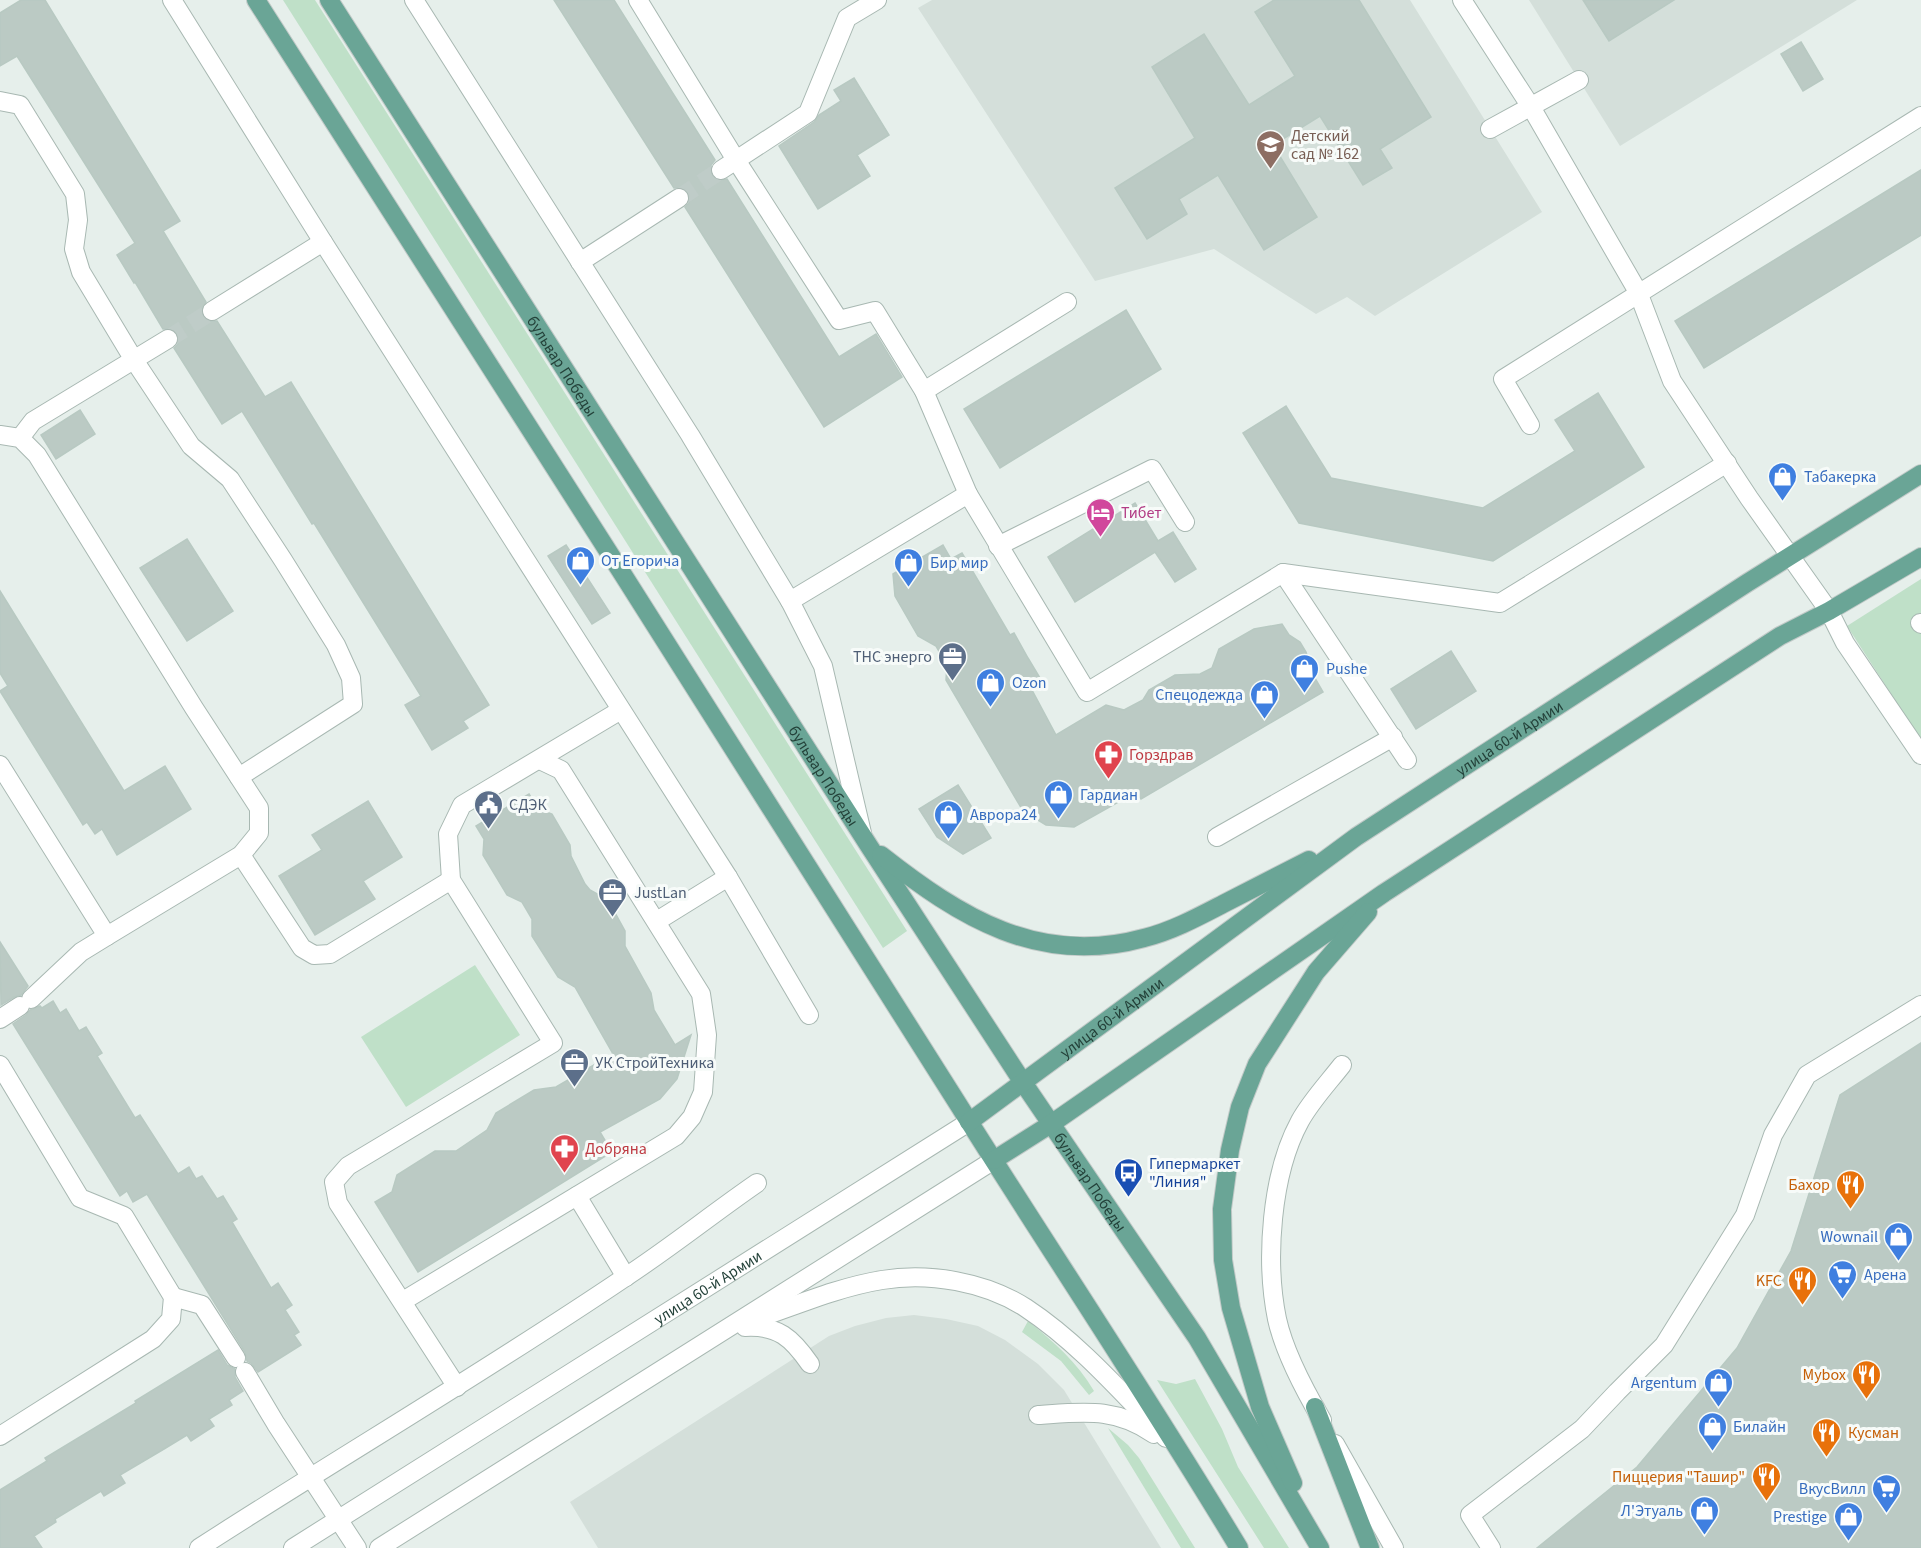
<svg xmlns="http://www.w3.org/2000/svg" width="1921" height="1548" viewBox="0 0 1921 1548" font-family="'Source Sans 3',sans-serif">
<rect width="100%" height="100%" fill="#e6efeb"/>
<g fill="#d4dfda">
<path d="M 932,0 L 1410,0 L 1542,212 L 1375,316 L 1347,297 L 1316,314 L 1214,249 L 1095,281 L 918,8 Z"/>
<path d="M 1529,0 L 1857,0 L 1620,146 Z"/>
<path d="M 914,1315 L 946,1319 L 978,1326 L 1005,1340 L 1038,1364 L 1064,1390 L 1161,1548 L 598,1548 L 570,1502 L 829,1336 L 855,1326 L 886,1318 Z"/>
</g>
<g fill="#bfe0c8">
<path d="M 283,0 L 315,0 L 907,931 L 883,948 Z"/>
<path d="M 1921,579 L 1921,740 L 1847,626 Z"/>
<path d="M 475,965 L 520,1035 L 406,1107 L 361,1037 Z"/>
<path d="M 1028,1321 C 1054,1342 1077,1362 1094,1391 L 1089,1395 L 1061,1361 L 1022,1332 Z"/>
<path d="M 1195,1379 L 1222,1429 L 1238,1467 L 1289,1548 L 1264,1548 L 1157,1380 L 1176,1384 Z"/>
<path d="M 1108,1428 L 1128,1445 L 1139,1458 L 1195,1548 L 1181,1548 Z"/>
</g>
<g fill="#bbcac4" stroke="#b8c9c2" stroke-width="1.5">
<path d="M 21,0 L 45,0 L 180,221 L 163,231 L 206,302 L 201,311 L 203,317 L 207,321 L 217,321 L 265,397 L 291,382 L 489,705 L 463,721 L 468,728 L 432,750 L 405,705 L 421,696 L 314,523 L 312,524 L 242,411 L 222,424 L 174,348 L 178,344 L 178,334 L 173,329 L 163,329 L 135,282 L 134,283 L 117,255 L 135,243 L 17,56 L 0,66 L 0,13 Z"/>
<path d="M 554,0 L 614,0 L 715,160 L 711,165 L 711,176 L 716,180 L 727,179 L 839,357 L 876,334 L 902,377 L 824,427 L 685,207 L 689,203 L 689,192 L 684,188 L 674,188 Z"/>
<path d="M 1274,0 L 1359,0 L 1431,117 L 1380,149 L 1392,168 L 1363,185 L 1320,116 L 1273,145 L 1317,217 L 1264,250 L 1218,175 L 1179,199 L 1187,214 L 1147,239 L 1115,188 L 1195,138 L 1152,67 L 1204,34 L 1249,105 L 1295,76 L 1255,12 Z"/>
<path d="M 1583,0 L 1674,0 L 1609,41 Z"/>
<path d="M 1801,42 L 1823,79 L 1803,91 L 1781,54 Z"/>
<path d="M 854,78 L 889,135 L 857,155 L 870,176 L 818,209 L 779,146 L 814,122 L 819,115 L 841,101 L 834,90 Z"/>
<path d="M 1921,170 L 1921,235 L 1704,368 L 1675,321 Z"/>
<path d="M 1126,310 L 1161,369 L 1000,468 L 964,409 Z"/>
<path d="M 1598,393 L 1644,467 L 1493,561 L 1299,523 L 1243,433 L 1286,406 L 1331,478 L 1483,508 L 1575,451 L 1555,420 Z"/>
<path d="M 80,410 L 95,434 L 56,459 L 41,435 Z"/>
<path d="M 1135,503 L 1158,541 L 1173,532 L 1196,569 L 1175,582 L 1155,552 L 1075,602 L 1048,557 Z"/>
<path d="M 187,539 L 233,611 L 187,641 L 140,568 Z"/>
<path d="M 566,545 L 610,613 L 592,624 L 548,556 Z"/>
<path d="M 943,545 L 951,559 L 962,553 L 1010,635 L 1014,633 L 1028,658 L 1043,683 L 1032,690 L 1056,735 L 1106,705 L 1124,710 L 1143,700 L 1149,690 L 1175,675 L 1200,674 L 1212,668 L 1219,649 L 1254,629 L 1282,624 L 1289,635 L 1300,642 L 1306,652 L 1312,673 L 1323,692 L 1141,799 L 1136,792 L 1074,827 L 1046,825 L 1023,811 L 946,680 L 947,665 L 936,646 L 918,636 L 895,596 L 893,574 Z"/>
<path d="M 0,591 L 124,791 L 165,766 L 191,809 L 117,855 L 102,829 L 95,834 L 87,822 L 83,825 L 0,691 L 8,686 L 0,673 Z"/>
<path d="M 1451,651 L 1476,691 L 1416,729 L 1391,689 Z"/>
<path d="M 958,785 L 991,838 L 963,854 L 937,837 L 919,809 Z"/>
<path d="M 529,794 L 538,809 L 552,814 L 570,845 L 571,856 L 585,884 L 590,890 L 608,900 L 625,931 L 625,946 L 651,993 L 654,1010 L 675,1045 L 691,1035 L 677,1079 L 660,1099 L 600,1132 L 612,1152 L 418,1272 L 375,1202 L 392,1192 L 397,1175 L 435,1151 L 456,1151 L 487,1130 L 496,1113 L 534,1090 L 556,1087 L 613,1054 L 575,987 L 558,977 L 532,936 L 532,919 L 522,902 L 507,895 L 483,855 L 484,839 L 476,826 Z"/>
<path d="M 368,801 L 402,857 L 363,881 L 375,899 L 315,935 L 279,876 L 322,850 L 312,835 Z"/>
<path d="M 0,942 L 28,986 L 21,995 L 14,997 L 1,1005 Z"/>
<path d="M 53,1001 L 60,1013 L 66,1009 L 79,1031 L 86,1027 L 102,1053 L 97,1056 L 135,1118 L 140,1115 L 178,1174 L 189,1167 L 196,1179 L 202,1176 L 217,1199 L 223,1196 L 237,1219 L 232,1222 L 271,1288 L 278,1283 L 292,1305 L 285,1310 L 299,1332 L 294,1335 L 301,1345 L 258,1372 L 251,1363 L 247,1361 L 245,1352 L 147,1194 L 133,1202 L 127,1191 L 120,1196 L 13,1024 L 26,1015 L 30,1010 L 40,1006 L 42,1008 Z"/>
<path d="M 1921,1043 L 1921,1548 L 1537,1548 L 1637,1467 L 1737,1348 L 1791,1251 L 1840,1095 Z"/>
<path d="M 218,1350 L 227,1365 L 235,1369 L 235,1377 L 243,1391 L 229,1400 L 232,1405 L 209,1419 L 214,1426 L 191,1441 L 187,1435 L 164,1449 L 120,1475 L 125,1483 L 104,1496 L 101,1491 L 55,1519 L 56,1522 L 34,1536 L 42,1548 L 0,1548 L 0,1490 L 47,1461 L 45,1458 L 136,1403 L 135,1401 Z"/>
</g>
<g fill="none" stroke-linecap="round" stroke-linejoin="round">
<g stroke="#bfccc8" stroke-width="18" stroke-dasharray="18 9" stroke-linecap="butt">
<path d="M 679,198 L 721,170"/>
<path d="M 168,339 L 212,311"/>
</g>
<defs>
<g id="minor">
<path d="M 172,0 L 323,242 L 728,877 L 809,1015"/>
<path d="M 414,0 L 690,435 L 790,601 L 823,666 L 862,833"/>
<path d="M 638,0 L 736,160 L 839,320 L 875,311 L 924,391 L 968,494"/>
<path d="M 1462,0 L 1531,107 L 1638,292 L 1672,381 L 1749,498 L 1829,611 L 1845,643 L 1921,755"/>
<path d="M 0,101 L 20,105 L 75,194 L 78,220 L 74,249 L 81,272 L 134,360 L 191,446 L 230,479 L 283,560 L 336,645 L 351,678 L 353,704 L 239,777"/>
<path d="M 1490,129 L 1579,80"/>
<path d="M 721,170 L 808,113 L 847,18 L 877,0"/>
<path d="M 580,262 L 679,198"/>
<path d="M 212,311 L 323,242"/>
<path d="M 924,391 L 1067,302"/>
<path d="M 1530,425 L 1503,379 L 1921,116"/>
<path d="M 0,435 L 20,438 L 37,455 L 194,708 L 259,808 L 259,833 L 241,855 L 107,936"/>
<path d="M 20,438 L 33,421 L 168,339"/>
<path d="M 998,546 L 1152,469 L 1185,522"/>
<path d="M 1283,573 L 1407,760"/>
<path d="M 790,601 L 968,494 L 1087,692 L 1283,573 L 1500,603 L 1727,463"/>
<path d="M 1920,623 L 1921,624"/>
<path d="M 0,765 L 107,936 L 81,952 L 31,999"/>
<path d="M 1217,837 L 1393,737"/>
<path d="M 241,855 L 302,948 L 314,955 L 330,954 L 451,880"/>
<path d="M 657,921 L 728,877"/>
<path d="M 0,1019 L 20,1006"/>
<path d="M 0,1065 L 80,1198 L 124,1216 L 173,1297 L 171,1319 L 153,1339 L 0,1436"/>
<path d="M 577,1196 L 626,1277"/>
<path d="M 173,1297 L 202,1305 L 236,1358"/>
<path d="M 403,1301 L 676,1136 L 692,1117 L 703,1092 L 707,1035 L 701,994 L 561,770 L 540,760"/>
<path d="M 756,1319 C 797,1305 839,1287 882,1280 C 929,1272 986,1282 1026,1308 C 1079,1343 1122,1393 1166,1438"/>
<path d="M 745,1327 C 778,1325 792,1338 810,1364"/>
<path d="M 245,1372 L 276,1424 L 357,1548"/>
<path d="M 457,1387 L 338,1203 L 334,1182 L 348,1166 L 553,1043 L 451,880 L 448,834 L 462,805 L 621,710"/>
<path d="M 1038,1415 C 1084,1412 1115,1407 1154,1434"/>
<path d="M 1322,1420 C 1305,1391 1284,1351 1277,1319 C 1265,1260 1271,1174 1300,1121 C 1311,1101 1328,1083 1342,1065"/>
<path d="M 1335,1444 L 1394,1548"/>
<path d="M 199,1548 C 340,1457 485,1372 624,1278 C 670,1248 712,1214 757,1183"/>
<path id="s1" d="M 293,1548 L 969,1122"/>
<path d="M 379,1548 L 994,1160"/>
<path d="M 1491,1548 L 1470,1515 L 1582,1429 L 1617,1392 L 1664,1345 L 1745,1215 L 1773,1135 L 1807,1075 L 1921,1005"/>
</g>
<g id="major">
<path d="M 256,0 C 491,367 726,735 958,1104 C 1051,1252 1149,1398 1239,1548"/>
<path id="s2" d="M 329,0 L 869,846 L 1022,1081 L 1197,1338 L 1320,1548"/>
<path d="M 881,855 C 960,917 1039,967 1144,938 C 1172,931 1198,917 1223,904 C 1252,889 1280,875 1309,860"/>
<path id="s3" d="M 969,1122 L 1356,837 L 1747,583 L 1921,474"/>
<path d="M 994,1160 L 1051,1124 L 1384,893 L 1780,636 L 1829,611 L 1921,557"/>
<path d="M 1315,1407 L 1370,1548"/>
<path d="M 1293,1483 L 1260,1407 L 1231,1308 L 1223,1260 L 1222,1209 L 1230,1150 L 1240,1107 L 1257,1064 L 1316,972 L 1368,912"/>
</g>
</defs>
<use href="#minor" stroke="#a8b8b2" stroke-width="20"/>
<use href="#major" stroke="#c2cac8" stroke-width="20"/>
<use href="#minor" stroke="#fff" stroke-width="18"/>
<use href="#major" stroke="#6aa596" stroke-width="18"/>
</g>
<defs>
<symbol id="school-pin" viewBox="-11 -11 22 30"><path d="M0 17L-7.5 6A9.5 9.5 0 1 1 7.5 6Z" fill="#8d6e63" stroke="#f7fbf9"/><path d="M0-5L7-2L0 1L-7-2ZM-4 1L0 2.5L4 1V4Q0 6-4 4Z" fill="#fff"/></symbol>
<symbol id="shop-pin" viewBox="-11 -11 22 30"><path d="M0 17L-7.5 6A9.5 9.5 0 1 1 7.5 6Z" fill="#3f7fe0" stroke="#f7fbf9"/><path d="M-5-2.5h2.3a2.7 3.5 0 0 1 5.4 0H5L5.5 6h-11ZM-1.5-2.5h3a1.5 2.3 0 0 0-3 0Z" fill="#fff"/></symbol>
<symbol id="hotel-pin" viewBox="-11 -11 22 30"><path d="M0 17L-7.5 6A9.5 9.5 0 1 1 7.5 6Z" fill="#d1479c" stroke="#f7fbf9"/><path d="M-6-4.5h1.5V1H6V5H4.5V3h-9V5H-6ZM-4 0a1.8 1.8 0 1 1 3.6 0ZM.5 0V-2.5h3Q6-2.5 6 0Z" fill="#fff"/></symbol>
<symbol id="office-pin" viewBox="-11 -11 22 30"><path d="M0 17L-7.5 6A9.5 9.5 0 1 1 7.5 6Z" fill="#5c6f8a" stroke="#f7fbf9"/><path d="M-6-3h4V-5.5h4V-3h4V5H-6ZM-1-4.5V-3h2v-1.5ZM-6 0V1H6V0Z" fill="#fff"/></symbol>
<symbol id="pharmacy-pin" viewBox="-11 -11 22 30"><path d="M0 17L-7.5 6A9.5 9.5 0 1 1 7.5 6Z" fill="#e0444e" stroke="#f7fbf9"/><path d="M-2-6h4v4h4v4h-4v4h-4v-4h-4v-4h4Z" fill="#fff"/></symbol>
<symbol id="civic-pin" viewBox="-11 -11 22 30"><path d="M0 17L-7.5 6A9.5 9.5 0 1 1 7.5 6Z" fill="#5c6f8a" stroke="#f7fbf9"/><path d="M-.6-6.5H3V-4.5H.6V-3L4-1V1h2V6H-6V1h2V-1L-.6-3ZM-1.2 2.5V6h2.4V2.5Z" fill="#fff"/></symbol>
<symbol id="bus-pin" viewBox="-11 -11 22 30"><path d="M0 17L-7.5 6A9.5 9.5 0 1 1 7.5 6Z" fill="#1a4fb4" stroke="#f7fbf9"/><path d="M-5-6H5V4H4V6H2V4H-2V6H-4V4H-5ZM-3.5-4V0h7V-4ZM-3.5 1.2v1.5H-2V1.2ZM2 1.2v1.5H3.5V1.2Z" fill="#fff"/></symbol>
<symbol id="restaurant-pin" viewBox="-11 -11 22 30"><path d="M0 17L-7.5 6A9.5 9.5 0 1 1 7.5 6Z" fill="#e8710a" stroke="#f7fbf9"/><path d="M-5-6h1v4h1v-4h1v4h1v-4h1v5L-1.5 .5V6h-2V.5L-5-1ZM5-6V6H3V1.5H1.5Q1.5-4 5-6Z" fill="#fff"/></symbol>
<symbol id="supermarket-pin" viewBox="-11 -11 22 30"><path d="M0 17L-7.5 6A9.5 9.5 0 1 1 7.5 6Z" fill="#3f7fe0" stroke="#f7fbf9"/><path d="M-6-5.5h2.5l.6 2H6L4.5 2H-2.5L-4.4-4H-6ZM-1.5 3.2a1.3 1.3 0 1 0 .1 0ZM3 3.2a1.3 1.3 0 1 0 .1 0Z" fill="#fff"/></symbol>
</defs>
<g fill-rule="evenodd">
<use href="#school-pin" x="1254" y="128" width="33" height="45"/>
<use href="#shop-pin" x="1766" y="460" width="33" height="45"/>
<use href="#hotel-pin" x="1084" y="496" width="33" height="45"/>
<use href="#shop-pin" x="564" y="544" width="33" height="45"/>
<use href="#shop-pin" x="892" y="546" width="33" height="45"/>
<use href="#office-pin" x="936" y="640" width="33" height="45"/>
<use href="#shop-pin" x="1288" y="652" width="33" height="45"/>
<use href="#shop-pin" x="974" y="666" width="33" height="45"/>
<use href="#shop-pin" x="1248" y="678" width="33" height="45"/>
<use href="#pharmacy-pin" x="1092" y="738" width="33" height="45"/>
<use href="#shop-pin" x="1042" y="778" width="33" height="45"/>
<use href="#civic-pin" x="472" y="788" width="33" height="45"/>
<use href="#shop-pin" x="932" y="798" width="33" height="45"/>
<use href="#office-pin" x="596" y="876" width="33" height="45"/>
<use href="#office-pin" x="558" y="1046" width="33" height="45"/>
<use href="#pharmacy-pin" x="548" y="1132" width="33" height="45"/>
<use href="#bus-pin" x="1112" y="1156" width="33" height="45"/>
<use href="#restaurant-pin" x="1834" y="1168" width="33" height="45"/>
<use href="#shop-pin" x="1882" y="1220" width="33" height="45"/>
<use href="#supermarket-pin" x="1826" y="1258" width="33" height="45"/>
<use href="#restaurant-pin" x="1786" y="1264" width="33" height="45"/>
<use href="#restaurant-pin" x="1850" y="1358" width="33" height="45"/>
<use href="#shop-pin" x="1702" y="1366" width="33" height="45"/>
<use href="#shop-pin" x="1696" y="1410" width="33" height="45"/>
<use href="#restaurant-pin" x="1810" y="1416" width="33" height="45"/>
<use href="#restaurant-pin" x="1750" y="1460" width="33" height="45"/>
<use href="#supermarket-pin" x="1870" y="1472" width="33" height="45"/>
<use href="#shop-pin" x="1688" y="1494" width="33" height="45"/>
<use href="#shop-pin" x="1832" y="1500" width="33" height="45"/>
</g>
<g text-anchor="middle" stroke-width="6" stroke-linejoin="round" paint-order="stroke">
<g font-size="16" fill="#785e54" stroke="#f7fbf9" text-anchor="start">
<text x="1291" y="141">Детский<tspan x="1291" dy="18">сад № 162</tspan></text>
</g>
<g font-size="16" fill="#24423a" stroke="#f7fbf9">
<text dy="6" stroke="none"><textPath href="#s2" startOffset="434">бульвар Победы</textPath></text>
<text dy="6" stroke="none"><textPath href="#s3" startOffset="663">улица 60-й Армии</textPath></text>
<text dy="6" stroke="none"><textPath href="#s2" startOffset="920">бульвар Победы</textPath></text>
<text dy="6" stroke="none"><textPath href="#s3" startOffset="177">улица 60-й Армии</textPath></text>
<text dy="6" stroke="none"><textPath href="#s2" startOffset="1406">бульвар Победы</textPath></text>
<text dy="6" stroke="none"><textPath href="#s1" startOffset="490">улица 60-й Армии</textPath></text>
</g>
<g font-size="16" fill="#366cbe" stroke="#f7fbf9" text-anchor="start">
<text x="1804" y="482">Табакерка</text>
<text x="601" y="566">От Егорича</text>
<text x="930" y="568">Бир мир</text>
<text x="1326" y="674">Pushe</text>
<text x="1012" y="688">Ozon</text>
<text x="1243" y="700" text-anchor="end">Спецодежда</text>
<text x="1080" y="800">Гардиан</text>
<text x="970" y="820">Аврора24</text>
<text x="1878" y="1242" text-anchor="end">Wownail</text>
<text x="1864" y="1280">Арена</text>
<text x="1697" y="1388" text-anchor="end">Argentum</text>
<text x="1733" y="1432">Билайн</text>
<text x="1866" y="1494" text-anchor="end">ВкусВилл</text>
<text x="1683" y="1516" text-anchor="end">Л'Этуаль</text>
<text x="1827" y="1522" text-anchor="end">Prestige</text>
</g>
<g font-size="16" fill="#b23c85" stroke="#f7fbf9" text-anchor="start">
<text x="1121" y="518">Тибет</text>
</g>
<g font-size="16" fill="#4e5e75" stroke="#f7fbf9" text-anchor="start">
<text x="932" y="662" text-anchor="end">ТНС энерго</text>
<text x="509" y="810">СДЭК</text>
<text x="634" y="898">JustLan</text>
<text x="595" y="1068">УК СтройТехника</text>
</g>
<g font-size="16" fill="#be3a42" stroke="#f7fbf9" text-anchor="start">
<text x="1129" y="760">Горздрав</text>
<text x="585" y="1154">Добряна</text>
</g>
<g font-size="16" fill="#164399" stroke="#f7fbf9" text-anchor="start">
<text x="1149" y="1169">Гипермаркет<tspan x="1149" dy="18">"Линия"</tspan></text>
</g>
<g font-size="16" fill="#c56008" stroke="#f7fbf9" text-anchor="end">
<text x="1830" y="1190">Бахор</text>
<text x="1782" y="1286">KFC</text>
<text x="1846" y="1380">Mybox</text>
<text x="1848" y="1438" text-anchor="start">Кусман</text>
<text x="1745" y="1482">Пиццерия "Ташир"</text>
</g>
</g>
</svg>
